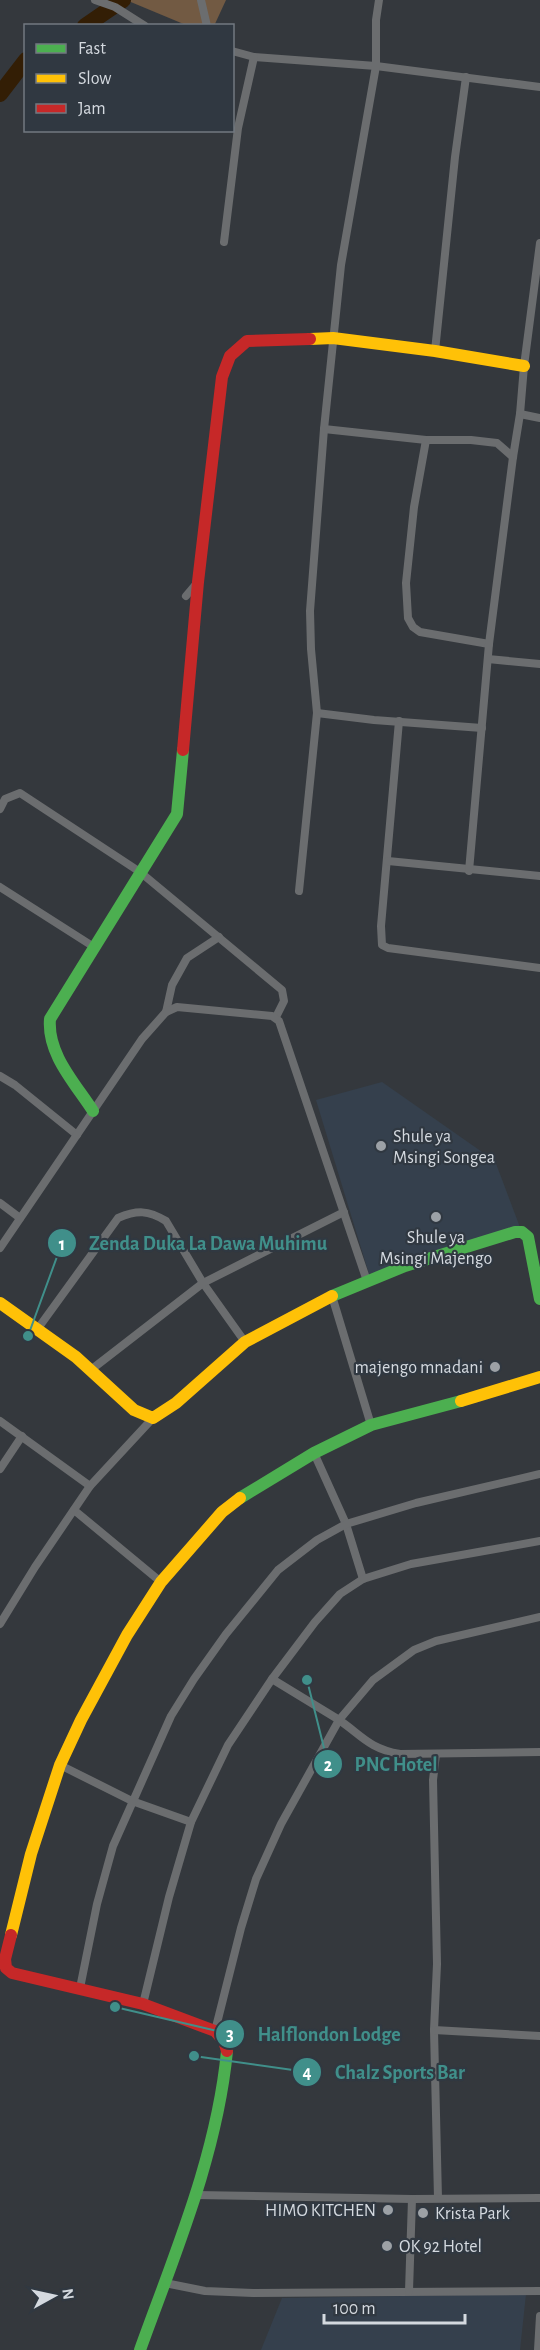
<svg xmlns="http://www.w3.org/2000/svg" width="540" height="2350" viewBox="0 0 540 2350" font-family="'Alegreya Sans',sans-serif">
<rect width="100%" height="100%" fill="#34383d"/>
<g fill="#35404d">
<path d="M 382,1082 L 495,1161 L 521,1230 L 369,1274 L 316,1100 Z"/>
<path d="M 526,2294 L 520,2350 L 261,2350 L 282,2298 Z"/>
</g>
<path fill="#725a43" d="M 126,0 L 226,0 L 214,26 L 186,25 Z"/>
<g fill="none" stroke-linecap="round" stroke-linejoin="round">
<g stroke="#331e05" stroke-width="16">
<path d="M 85,26 L 123,0"/>
<path d="M 0,94 L 26,60"/>
</g>
<g stroke="#6b6d6f" stroke-width="8">
<path d="M 95,0 L 115,7 L 145,26"/>
<path d="M 201,0 L 207,26"/>
<path d="M 232,51 L 254,57 L 376,66 L 540,87"/>
<path d="M 224,242 L 238,128 L 254,57"/>
<path d="M 435,351 L 455,157 L 466,77"/>
<path d="M 520,414 L 540,418"/>
<path d="M 324,429 L 426,440 L 471,440 L 497,443 L 513,457"/>
<path d="M 426,440 L 414,507 L 406,583 L 408,618 L 413,627 L 420,632 L 489,644"/>
<path d="M 186,596 L 197,583"/>
<path d="M 488,659 L 540,664"/>
<path d="M 317,713 L 374,720 L 482,728"/>
<path d="M 399,721 L 381,926 L 382,945 L 388,948 L 540,968"/>
<path d="M 0,809 L 5,799 L 20,793 L 140,872 L 282,990 L 284,1001 L 276,1017"/>
<path d="M 388,861 L 540,876"/>
<path d="M 469,871 L 489,644 L 513,457 L 520,414 L 524,366 L 540,243"/>
<path d="M 0,887 L 94,947"/>
<path d="M 299,891 L 317,713 L 311,649 L 310,611 L 324,429 L 341,265 L 376,66 L 376,20 L 379,0"/>
<path d="M 166,1012 L 172,985 L 187,958 L 219,937"/>
<path d="M 0,1076 L 15,1085 L 77,1135"/>
<path d="M 0,1203 L 20,1218"/>
<path d="M 0,1248 L 142,1039 L 166,1012 L 177,1007 L 272,1016 L 279,1021 L 367,1281"/>
<path d="M 332,1296 L 371,1425"/>
<path d="M 39,1327 L 118,1218 C 137,1210 148,1210 166,1221 L 203,1283 L 245,1342"/>
<path d="M 92,1369 L 203,1283 L 344,1212"/>
<path d="M 0,1421 L 90,1486"/>
<path d="M 314,1453 L 346,1524 L 363,1579"/>
<path d="M 0,1469 L 22,1436"/>
<path d="M 74,1510 L 161,1582"/>
<path d="M 0,1624 L 35,1567 L 90,1486 L 153,1418"/>
<path d="M 272,1679 C 293,1692 315,1705 336,1718 C 361,1734 367,1748 400,1754 L 540,1752"/>
<path d="M 436,1754 L 433,1780 L 437,1964 L 434,2030 L 438,2198"/>
<path d="M 60,1765 L 132,1801 L 191,1822"/>
<path d="M 80,1988 L 97,1904 L 113,1846 L 171,1716 L 194,1679 L 226,1634 L 278,1570 L 317,1540 L 346,1524 L 416,1503 L 540,1474"/>
<path d="M 143,2004 L 169,1897 L 191,1822 L 228,1745 L 272,1679 L 315,1622 L 340,1594 L 363,1579 L 411,1564 L 540,1541"/>
<path d="M 434,2030 L 540,2036"/>
<path d="M 215,2031 L 241,1928 L 256,1879 L 281,1824 L 339,1720 L 373,1680 L 414,1650 L 436,1641 L 540,1617"/>
<path d="M 196,2195 L 412,2199 L 540,2198"/>
<path d="M 165,2283 L 205,2291 L 253,2293 L 540,2291"/>
<path d="M 409,2291 L 412,2199"/>
<path d="M 538,2350 L 540,2316"/>
</g>
<g stroke="#4caf50" stroke-width="12">
<path d="M 93,1111 C 75,1083 47,1054 50,1019 L 177,814 L 183,750"/>
<path d="M 332,1296 L 405,1266 L 515,1232 L 522,1232 L 528,1237 L 540,1299"/>
<path d="M 240,1498 L 314,1453 L 371,1425 L 461,1401"/>
<path d="M 140,2350 C 175,2253 217,2155 227,2051"/>
</g>
<g stroke="#ffc107" stroke-width="12">
<path d="M 310,339 L 333,338 L 435,351 L 524,366"/>
<path d="M 0,1303 L 76,1357 L 134,1410 L 153,1418 L 176,1403 L 245,1342 L 332,1296"/>
<path d="M 461,1401 L 540,1377"/>
<path d="M 11,1935 L 31,1854 L 60,1765 L 81,1720 L 127,1635 L 161,1582 L 222,1512 L 240,1498"/>
</g>
<g stroke="#c62828" stroke-width="12">
<path d="M 183,750 L 198,582 L 222,377 L 230,356 L 247,341 L 310,339"/>
<path d="M 11,1935 L 5,1959 L 6,1968 L 12,1973 L 143,2004 L 215,2031 L 224,2041 L 227,2051"/>
</g>
</g>
<g fill="#9ca1a6" stroke="#303841" stroke-width="2">
<circle cx="381" cy="1146" r="6"/>
<circle cx="436" cy="1217" r="6"/>
<circle cx="495" cy="1367" r="6"/>
<circle cx="388" cy="2210" r="6"/>
<circle cx="423" cy="2213" r="6"/>
<circle cx="387" cy="2246" r="6"/>
</g>
<g text-anchor="middle" stroke-width="4.5" stroke-linejoin="round" paint-order="stroke">
<g font-size="18" fill="#d4d9df" stroke="#303841" text-anchor="start">
<text x="393" y="1142">Shule ya<tspan x="393" dy="21">Msingi Songea</tspan></text>
<text x="436" y="1243" text-anchor="middle">Shule ya<tspan x="436" dy="21">Msingi Majengo</tspan></text>
<text x="483" y="1373" text-anchor="end">majengo mnadani</text>
<text x="376" y="2216" text-anchor="end">HIMO KITCHEN</text>
<text x="435" y="2219">Krista Park</text>
<text x="399" y="2252">OK 92 Hotel</text>
</g>
</g>
<path fill="none" stroke="#408f8a" stroke-width="2" d="M28 1336L62 1243M307 1680L328 1764M115 2007L230 2034M194 2056L307 2072"/>
<g fill="#408f8a" stroke="#303841" stroke-width="2">
<circle cx="28" cy="1336" r="6"/>
<circle cx="307" cy="1680" r="6"/>
<circle cx="115" cy="2007" r="6"/>
<circle cx="194" cy="2056" r="6"/>
<circle cx="62" cy="1243" r="15"/>
<circle cx="328" cy="1764" r="15"/>
<circle cx="230" cy="2034" r="15"/>
<circle cx="307" cy="2072" r="15"/>
</g>
<g font-size="18" text-anchor="middle" font-weight="bold" fill="#fff">
<text x="62" y="1250">1</text>
<text x="328" y="1771">2</text>
<text x="230" y="2040">3</text>
<text x="307" y="2078">4</text>
</g>
<g font-size="20" text-anchor="middle" font-weight="bold" fill="#408f8a" stroke="#303841" stroke-width="4.5" stroke-linejoin="round" paint-order="stroke">
<text x="208" y="1250">Zenda Duka La Dawa Muhimu</text>
<text x="396" y="1771">PNC Hotel</text>
<text x="329" y="2041">Halflondon Lodge</text>
<text x="400" y="2079">Chalz Sports Bar</text>
</g>
<rect x="24" y="24" width="210" height="108" fill="#303841" stroke="#727880" stroke-width="1.5"/>
<rect x="36" y="44" width="30" height="9" fill="#4caf50" stroke="#727880" stroke-width="1.5"/>
<text x="78" y="54" font-size="18" fill="#d4d9df">Fast</text>
<rect x="36" y="74" width="30" height="9" fill="#ffc107" stroke="#727880" stroke-width="1.5"/>
<text x="78" y="84" font-size="18" fill="#d4d9df">Slow</text>
<rect x="36" y="104" width="30" height="9" fill="#c62828" stroke="#727880" stroke-width="1.5"/>
<text x="78" y="114" font-size="18" fill="#d4d9df">Jam</text>
<g transform="translate(54 2296) rotate(82)" stroke="#303841" stroke-width="4.5" paint-order="stroke">
<path d="M0-4.5L10 22L0 15L-10 22Z" fill="#d4d9df"/>
<text y="-9" font-size="16" font-weight="bold" text-anchor="middle" fill="#d4d9df">N</text>
</g>
<path d="M324 2314v9h141v-9" fill="none" stroke="#d4d9df" stroke-width="3"/>
<text x="333" y="2314" font-size="18" fill="#d4d9df" stroke="#303841" stroke-width="4.5" paint-order="stroke">100 m</text>
</svg>
